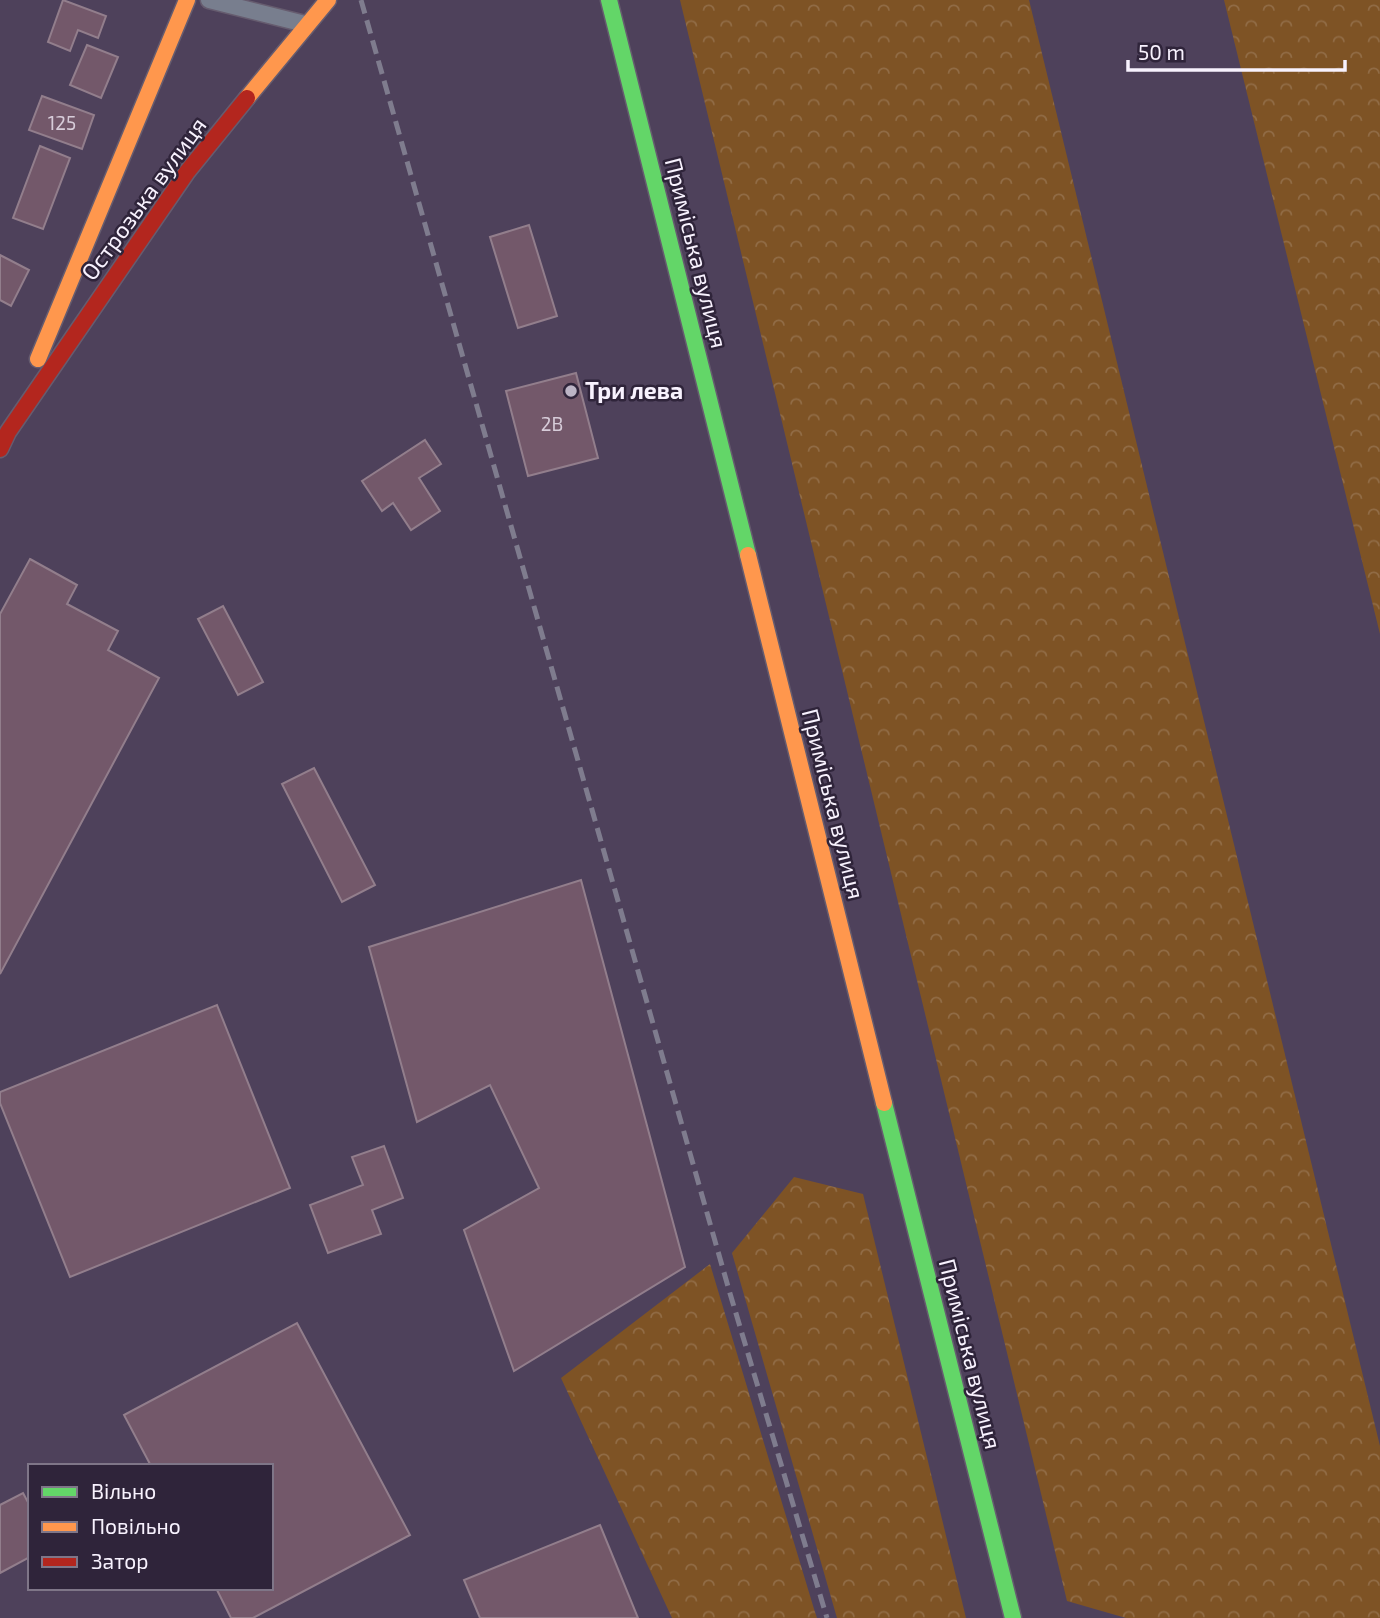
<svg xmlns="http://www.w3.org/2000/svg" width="1380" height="1618" viewBox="0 0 1380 1618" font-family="'Exo 2',sans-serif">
<defs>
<pattern id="forest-crowns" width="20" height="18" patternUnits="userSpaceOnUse" patternTransform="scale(1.75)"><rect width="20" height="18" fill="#7e5325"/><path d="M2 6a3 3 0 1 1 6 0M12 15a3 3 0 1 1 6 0" fill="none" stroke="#916c46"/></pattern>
</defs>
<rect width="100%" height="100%" fill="#4e415b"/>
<g fill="url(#forest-crowns)">
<path d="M 680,0 L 1029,0 L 1380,1446 L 1380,1618 L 1126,1618 L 1067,1601 Z"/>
<path d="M 1224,0 L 1380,0 L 1380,634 Z"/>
<path d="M 794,1177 L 863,1194 L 966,1618 L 837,1618 L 732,1253 Z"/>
<path d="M 710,1264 L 814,1609 L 817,1618 L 672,1618 L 561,1378 Z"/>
</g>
<g fill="#73586a" stroke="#927e8c" stroke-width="2">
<path d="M 63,0 L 106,16 L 98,38 L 78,30 L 70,51 L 48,42 Z"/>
<path d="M 87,45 L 118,57 L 101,98 L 70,85 Z"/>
<path d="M 42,96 L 94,115 L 82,149 L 29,130 Z"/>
<path d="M 40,146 L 70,158 L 43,229 L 13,218 Z"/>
<path d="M 529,225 L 557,316 L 518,328 L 490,237 Z"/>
<path d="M 0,255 L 29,270 L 11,306 L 0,300 Z"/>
<path d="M 576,373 L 598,458 L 528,476 L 506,391 Z"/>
<path d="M 425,440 L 441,464 L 419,478 L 440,511 L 411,530 L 393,503 L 382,511 L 362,481 Z"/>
<path d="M 30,559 L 77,585 L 67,604 L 118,631 L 108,650 L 159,678 L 0,974 L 0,614 Z"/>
<path d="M 223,606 L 263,682 L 238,695 L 198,619 Z"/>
<path d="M 314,768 L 375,885 L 342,902 L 282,784 Z"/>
<path d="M 581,880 L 685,1267 L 514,1371 L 464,1230 L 539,1188 L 490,1085 L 417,1122 L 369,947 Z"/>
<path d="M 217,1005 L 290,1188 L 70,1277 L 0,1103 L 0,1092 Z"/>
<path d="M 384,1146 L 403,1198 L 372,1210 L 381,1234 L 328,1253 L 310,1205 L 363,1185 L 352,1157 Z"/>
<path d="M 297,1323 L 410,1535 L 253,1618 L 231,1618 L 216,1588 L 271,1588 L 271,1466 L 151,1466 L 124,1415 Z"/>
<path d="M 23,1493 L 30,1506 L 30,1557 L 0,1573 L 0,1505 Z"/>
<path d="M 600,1525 L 638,1618 L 480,1618 L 464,1580 Z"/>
</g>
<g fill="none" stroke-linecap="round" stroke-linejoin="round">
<defs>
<path id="lane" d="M 209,0 L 305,24"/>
<g id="fast">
<path d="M 609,0 L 748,555"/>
<path d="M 884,1103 L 1013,1618"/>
</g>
<g id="slow">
<path d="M 247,98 L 328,0"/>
<path d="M 38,359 L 187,0"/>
<path d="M 748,555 L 884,1103"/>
</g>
<path id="jam" d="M 0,449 L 8,432 L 187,172 L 247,98"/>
</defs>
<use href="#lane" stroke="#665c6f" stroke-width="19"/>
<use href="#fast" stroke="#665c6f" stroke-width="19"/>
<use href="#slow" stroke="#665c6f" stroke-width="19"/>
<use href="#jam" stroke="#665c6f" stroke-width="19"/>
<use href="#lane" stroke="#787e8e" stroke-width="16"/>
<use href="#fast" stroke="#63d668" stroke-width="16"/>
<use href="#slow" stroke="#ff974d" stroke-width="16"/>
<use href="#jam" stroke="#b3261e" stroke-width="16"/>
<path stroke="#7f7c8e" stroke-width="5" stroke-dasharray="14 7" stroke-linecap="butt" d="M 361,0 L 729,1290 L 827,1618"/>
</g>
<circle fill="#bcb4c5" stroke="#2f243a" stroke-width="2.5" cx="571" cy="391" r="7"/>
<g text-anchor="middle" stroke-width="5" stroke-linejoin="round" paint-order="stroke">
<g font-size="19" fill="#d7ccd9">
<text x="62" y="130">125</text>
<text x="552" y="431">2В</text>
</g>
<g font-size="23" fill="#f8f2fe" stroke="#2f243a">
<text transform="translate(144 199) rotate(-54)" y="8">Острозька вулиця</text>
<text transform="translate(696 253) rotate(76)" y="8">Приміська вулиця</text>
<text transform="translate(833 804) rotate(76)" y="8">Приміська вулиця</text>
<text transform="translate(970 1354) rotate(76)" y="8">Приміська вулиця</text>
</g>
<g font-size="23" font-weight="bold" fill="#f8f2fe" stroke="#2f243a" text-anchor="start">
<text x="585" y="399">Три лева</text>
</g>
</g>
<rect x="28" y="1464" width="245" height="126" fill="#2f243a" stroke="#7f7688" stroke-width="2"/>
<rect x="42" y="1487" width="35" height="10" fill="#63d668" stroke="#7f7688" stroke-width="2"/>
<text x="91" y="1499" font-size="21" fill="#f8f2fe">Вільно</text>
<rect x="42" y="1522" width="35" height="10" fill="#ff974d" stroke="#7f7688" stroke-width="2"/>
<text x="91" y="1534" font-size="21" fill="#f8f2fe">Повільно</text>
<rect x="42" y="1557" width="35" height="10" fill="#b3261e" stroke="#7f7688" stroke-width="2"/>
<text x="91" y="1569" font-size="21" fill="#f8f2fe">Затор</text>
<path d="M1128 60v10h217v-10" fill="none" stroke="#f8f2fe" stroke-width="3.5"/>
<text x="1138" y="60" font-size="21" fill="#f8f2fe" stroke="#2f243a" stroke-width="5" paint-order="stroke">50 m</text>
</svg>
